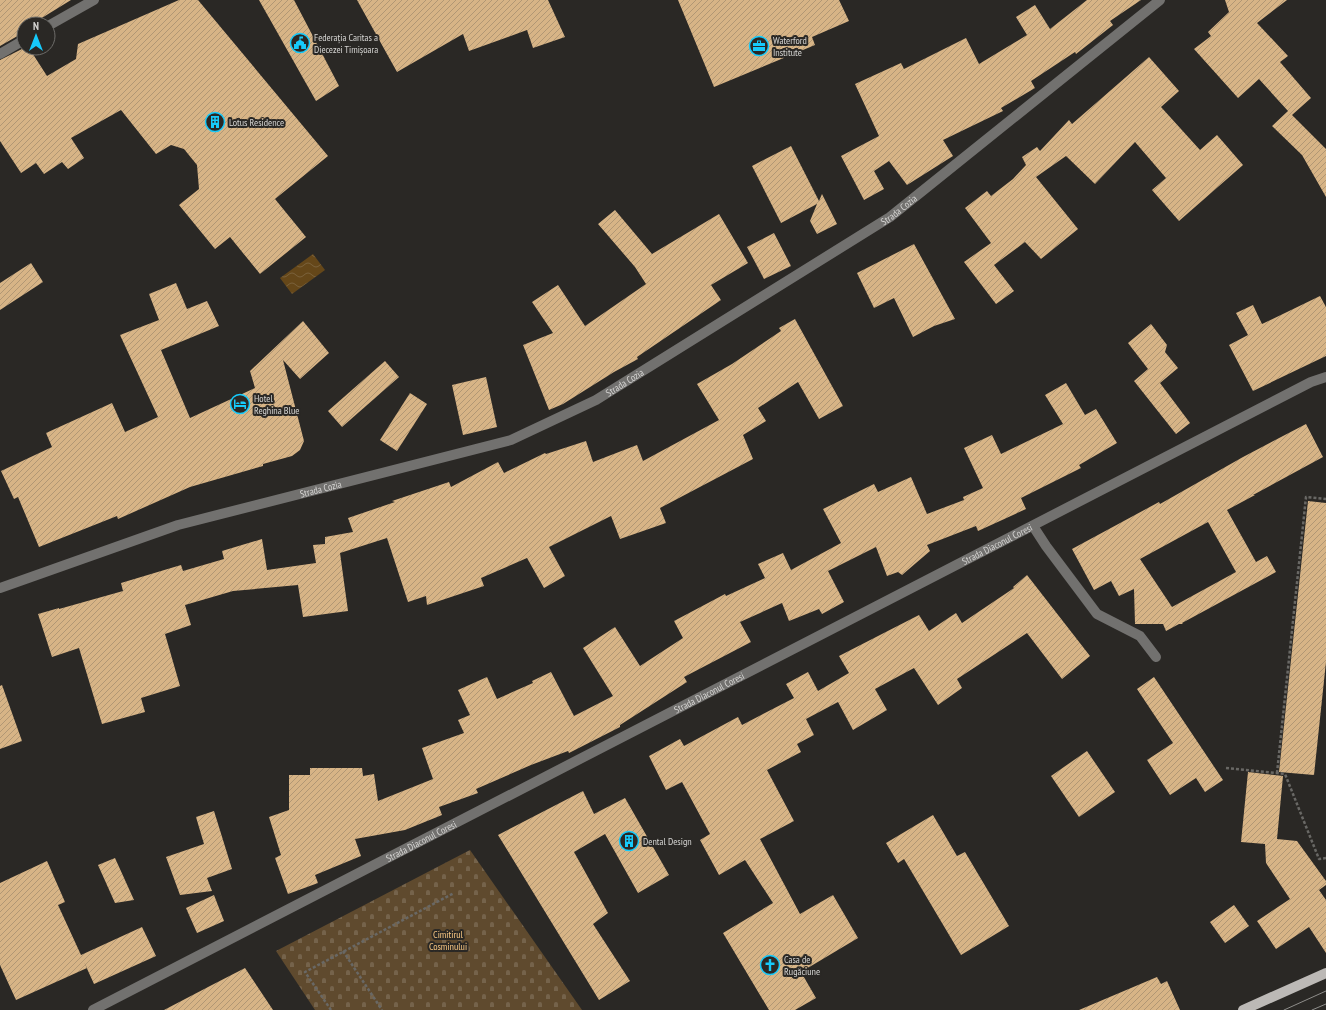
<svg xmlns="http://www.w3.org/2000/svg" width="1326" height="1010" viewBox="0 0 1326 1010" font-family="'PT Sans Narrow',sans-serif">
<defs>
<pattern id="cemetery-stones" width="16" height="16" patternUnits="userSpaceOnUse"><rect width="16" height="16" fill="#5f4a2e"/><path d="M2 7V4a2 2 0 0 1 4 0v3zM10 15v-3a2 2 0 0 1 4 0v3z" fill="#75634b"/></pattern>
<pattern id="water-waves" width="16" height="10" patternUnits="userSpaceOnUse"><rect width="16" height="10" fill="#654719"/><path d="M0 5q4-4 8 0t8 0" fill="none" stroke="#7a613a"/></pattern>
<pattern id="building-hatch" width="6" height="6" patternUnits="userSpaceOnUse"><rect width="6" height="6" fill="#d7b486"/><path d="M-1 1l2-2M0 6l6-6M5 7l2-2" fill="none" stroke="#b19774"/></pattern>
</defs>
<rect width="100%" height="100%" fill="#2a2825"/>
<path fill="url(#cemetery-stones)" d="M 470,850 L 582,1010 L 315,1010 L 276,951 Z"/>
<path fill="url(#water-waves)" d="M 313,254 L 325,270 L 292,294 L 280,278 Z"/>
<g fill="url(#building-hatch)" fill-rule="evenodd">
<path d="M 0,0 L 71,0 L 32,24 L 24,24 L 24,29 L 19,32 L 21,34 L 0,46 Z"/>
<path d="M 179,0 L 198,0 L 328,156 L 275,199 L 306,237 L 260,274 L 230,237 L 215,249 L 179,205 L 199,189 L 197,165 L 184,149 L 171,145 L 156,154 L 121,110 L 71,138 L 84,158 L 68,169 L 62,162 L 44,174 L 36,163 L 21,173 L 0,141 L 0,60 L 24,48 L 29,48 L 47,76 L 76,59 L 78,44 Z"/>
<path d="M 259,0 L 294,0 L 339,86 L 316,101 Z"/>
<path d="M 357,0 L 548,0 L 565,37 L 533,48 L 527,30 L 469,51 L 463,34 L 397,72 Z"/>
<path d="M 678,0 L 839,0 L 849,21 L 812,37 L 815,45 L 714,87 Z"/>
<path d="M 1087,0 L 1141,0 L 1110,21 L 1113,25 L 1076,54 L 1075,52 L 1031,81 L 1035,88 L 1001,108 L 1003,111 L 943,140 L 953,156 L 907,185 L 889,161 L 874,171 L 884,189 L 864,200 L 841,156 L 879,136 L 855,84 L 901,63 L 904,69 L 966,38 L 979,64 L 1027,35 L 1016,17 L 1035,5 L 1050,29 Z"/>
<path d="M 1225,0 L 1287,0 L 1257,23 L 1288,56 L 1280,62 L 1311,98 L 1292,115 L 1326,149 L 1326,197 L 1302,155 L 1272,126 L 1288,111 L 1259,79 L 1238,98 L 1194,49 L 1211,36 L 1208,32 L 1229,12 Z"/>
<path d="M 1149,57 L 1179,91 L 1161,107 L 1200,150 L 1217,135 L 1243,165 L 1179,221 L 1152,190 L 1166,178 L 1135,142 L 1095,184 L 1066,156 L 1036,177 L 1078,229 L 1041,259 L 1025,242 L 994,265 L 1014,291 L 996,304 L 964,262 L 991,243 L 965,208 L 987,191 L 991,196 L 1013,179 L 1026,165 L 1022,157 L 1037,147 L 1040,151 L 1069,120 L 1072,124 Z"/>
<path d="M 791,146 L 819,201 L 822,194 L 837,224 L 817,234 L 810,221 L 817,204 L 781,223 L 752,166 Z"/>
<path d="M 615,210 L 652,254 L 719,214 L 748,263 L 711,285 L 721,300 L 637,357 L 638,359 L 614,372 L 563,404 L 549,410 L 523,345 L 553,333 L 532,302 L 558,285 L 585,326 L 646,284 L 635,267 L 598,224 Z"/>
<path d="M 774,233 L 791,266 L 764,279 L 747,247 Z"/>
<path d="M 914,244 L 955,319 L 934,326 L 913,337 L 894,298 L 874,308 L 857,273 Z"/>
<path d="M 31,263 L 43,282 L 0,310 L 0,283 Z"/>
<path d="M 176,283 L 187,309 L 207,301 L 219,326 L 161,350 L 190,418 L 255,388 L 250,371 L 303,321 L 329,353 L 300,379 L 283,360 L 304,441 L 300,450 L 292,456 L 263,464 L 263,466 L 190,487 L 118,519 L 117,516 L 39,547 L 18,497 L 14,499 L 1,471 L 52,447 L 46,433 L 112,403 L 125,432 L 158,417 L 120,335 L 159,320 L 149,294 Z"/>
<path d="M 1320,296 L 1326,307 L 1326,356 L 1253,391 L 1229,345 L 1248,335 L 1236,313 L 1253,305 L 1262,324 Z"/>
<path d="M 795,319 L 843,406 L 819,419 L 798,382 L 758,408 L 766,421 L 743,435 L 753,459 L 660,508 L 666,523 L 620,539 L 611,516 L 549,547 L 565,576 L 544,588 L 527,558 L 481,578 L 484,586 L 427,605 L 426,596 L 408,602 L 387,538 L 340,553 L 348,611 L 303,617 L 298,585 L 233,591 L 185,605 L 191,625 L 165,634 L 180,686 L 141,698 L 145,712 L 102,724 L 79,648 L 52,657 L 38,614 L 59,608 L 59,609 L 123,591 L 121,583 L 181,565 L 183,571 L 224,559 L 222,551 L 262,539 L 267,570 L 316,563 L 313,545 L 325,544 L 325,537 L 353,532 L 348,518 L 395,502 L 392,501 L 449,482 L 451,487 L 498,462 L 504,473 L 545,453 L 546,454 L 586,441 L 593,462 L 637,445 L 643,461 L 719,420 L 697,384 L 732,364 L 781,331 L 779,328 Z"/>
<path d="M 1151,324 L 1167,345 L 1165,352 L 1178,368 L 1160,383 L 1190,423 L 1176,434 L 1134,381 L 1148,369 L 1128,343 Z"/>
<path d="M 385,361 L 399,377 L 342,427 L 328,411 Z"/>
<path d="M 486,377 L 497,427 L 463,435 L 452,385 Z"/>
<path d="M 1066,383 L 1085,415 L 1096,409 L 1117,443 L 1079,465 L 1081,468 L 1021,498 L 1026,509 L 978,531 L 976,526 L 927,545 L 930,551 L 902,575 L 898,572 L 887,576 L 876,547 L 828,571 L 844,602 L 822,614 L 819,609 L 789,621 L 782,603 L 740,622 L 751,642 L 684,677 L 687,682 L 620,725 L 620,727 L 569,753 L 568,751 L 531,765 L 476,789 L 478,793 L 439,807 L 442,815 L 405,830 L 355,839 L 361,856 L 315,875 L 318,883 L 288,894 L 275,858 L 281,855 L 269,817 L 289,810 L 289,775 L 310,775 L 310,768 L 362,768 L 363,776 L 374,774 L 378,801 L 433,779 L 422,748 L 464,733 L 458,720 L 470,715 L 458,690 L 487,677 L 497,699 L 533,683 L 532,681 L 551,672 L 574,716 L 613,696 L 583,648 L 615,627 L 640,666 L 683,638 L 674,621 L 725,594 L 726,596 L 765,578 L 758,564 L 783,553 L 791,570 L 841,543 L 823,509 L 874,484 L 878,492 L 911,477 L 927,514 L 964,500 L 963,497 L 983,488 L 964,448 L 992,435 L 1001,454 L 1063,424 L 1045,395 Z"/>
<path d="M 410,393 L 427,404 L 397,451 L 380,440 Z"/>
<path d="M 1306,424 L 1323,457 L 1253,495 L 1255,495 L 1227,510 L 1256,562 L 1267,556 L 1276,572 L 1182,623 L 1183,624 L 1179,624 L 1166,631 L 1163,624 L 1135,624 L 1134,589 L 1119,596 L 1111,581 L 1094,590 L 1072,549 L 1159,502 L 1160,504 L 1243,457 ZM 1208,522 L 1236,572 L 1172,607 L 1140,559 Z"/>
<path d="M 1308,501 L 1326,503 L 1326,662 L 1314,775 L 1279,772 Z"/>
<path d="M 1027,575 L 1090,656 L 1062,679 L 1027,633 L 957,679 L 962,688 L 938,705 L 914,668 L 875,689 L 887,710 L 853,730 L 838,702 L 806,719 L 814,735 L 797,744 L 801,752 L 767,770 L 794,821 L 760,839 L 800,914 L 833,895 L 858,938 L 801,972 L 816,998 L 795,1010 L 769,1010 L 723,933 L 773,903 L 745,860 L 719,875 L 700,840 L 710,834 L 682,782 L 666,790 L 649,756 L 680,739 L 684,746 L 738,717 L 742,725 L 794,698 L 786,684 L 808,672 L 818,691 L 849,673 L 839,656 L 919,615 L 929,631 L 956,613 L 962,623 L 1014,588 L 1013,587 Z"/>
<path d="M 1154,677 L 1223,780 L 1205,792 L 1196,778 L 1170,795 L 1147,760 L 1173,743 L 1137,689 Z"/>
<path d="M 2,685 L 22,741 L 0,749 L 0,686 Z"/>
<path d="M 1087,751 L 1115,792 L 1079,817 L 1051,776 Z"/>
<path d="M 1248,772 L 1283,776 L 1277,839 L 1297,841 L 1326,881 L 1326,885 L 1319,890 L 1326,900 L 1326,953 L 1309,927 L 1276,949 L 1257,921 L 1290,899 L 1266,863 L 1265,844 L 1241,842 Z"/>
<path d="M 583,791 L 594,814 L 625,798 L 669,875 L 638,893 L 605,834 L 574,852 L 608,913 L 593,924 L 630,981 L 599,1000 L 498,835 Z"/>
<path d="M 214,811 L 232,869 L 207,878 L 212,891 L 180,895 L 166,857 L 204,844 L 196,817 Z"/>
<path d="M 933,815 L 957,856 L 965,852 L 1009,926 L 961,955 L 904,859 L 898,863 L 886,843 Z"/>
<path d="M 115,858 L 134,900 L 115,903 L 98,865 Z"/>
<path d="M 47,861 L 65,902 L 58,905 L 81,955 L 142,927 L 156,956 L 94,984 L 84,962 L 87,968 L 16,1000 L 0,965 L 0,883 Z"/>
<path d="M 214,895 L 224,921 L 197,933 L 186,908 Z"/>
<path d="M 1234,905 L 1249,926 L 1225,943 L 1210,922 Z"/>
<path d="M 245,968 L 273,1010 L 164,1010 L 210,986 Z"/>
<path d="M 1157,977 L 1161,984 L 1167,981 L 1180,1010 L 1079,1010 Z"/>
</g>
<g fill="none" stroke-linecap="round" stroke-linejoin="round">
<g stroke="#696865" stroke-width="2.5" stroke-dasharray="3 2" stroke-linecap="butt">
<path d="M 1226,768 L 1285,774 L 1319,859 L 1326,858"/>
<path d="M 1277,773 L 1306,497 L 1326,499"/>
<path d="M 343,951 L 382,1010"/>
<path d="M 331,1010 L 305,972 L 454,893"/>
</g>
<g stroke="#72716f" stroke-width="10">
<path d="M 48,26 L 94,0"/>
<path d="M 0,54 L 24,40"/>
<path d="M 1033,526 L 1046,546 L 1097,614 L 1140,636 L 1156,657"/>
<path id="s1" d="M 0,588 L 178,525 L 511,440 L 596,400 L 890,217 L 1160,0"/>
<path id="s2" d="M 93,1010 L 1311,382 L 1326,377"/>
</g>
<path stroke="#bcb9b6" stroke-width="10" d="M 1243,1010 L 1326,973"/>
<g stroke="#8e8d8a" stroke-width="1">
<path d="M 1284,1010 L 1326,991"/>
<path d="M 1312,1010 L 1326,1004"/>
</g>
</g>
<defs>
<symbol id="civic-ring" viewBox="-11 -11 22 22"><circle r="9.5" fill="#2a2825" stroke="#16cafb" stroke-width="1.5"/><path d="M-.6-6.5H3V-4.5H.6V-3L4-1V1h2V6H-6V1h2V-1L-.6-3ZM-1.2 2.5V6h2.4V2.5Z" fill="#16cafb"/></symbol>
<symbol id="office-ring" viewBox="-11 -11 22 22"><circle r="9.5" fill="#2a2825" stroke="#16cafb" stroke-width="1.5"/><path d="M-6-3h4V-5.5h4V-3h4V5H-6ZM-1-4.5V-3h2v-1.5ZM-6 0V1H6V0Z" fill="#16cafb"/></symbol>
<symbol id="building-ring" viewBox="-11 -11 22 22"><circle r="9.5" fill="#2a2825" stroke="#16cafb" stroke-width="1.5"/><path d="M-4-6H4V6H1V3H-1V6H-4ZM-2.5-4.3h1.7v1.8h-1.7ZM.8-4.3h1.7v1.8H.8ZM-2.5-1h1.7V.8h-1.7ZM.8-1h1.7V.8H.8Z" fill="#16cafb"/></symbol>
<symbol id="hotel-ring" viewBox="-11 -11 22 22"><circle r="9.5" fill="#2a2825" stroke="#16cafb" stroke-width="1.5"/><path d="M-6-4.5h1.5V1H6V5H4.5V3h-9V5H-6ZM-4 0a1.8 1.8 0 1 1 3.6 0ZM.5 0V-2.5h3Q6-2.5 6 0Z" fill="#16cafb"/></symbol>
<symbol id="church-ring" viewBox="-11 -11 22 22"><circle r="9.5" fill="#2a2825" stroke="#16cafb" stroke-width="1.5"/><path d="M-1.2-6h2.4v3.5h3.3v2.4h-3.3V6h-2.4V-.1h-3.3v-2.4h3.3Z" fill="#16cafb"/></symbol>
</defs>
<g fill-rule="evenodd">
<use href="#civic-ring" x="289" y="32" width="22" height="22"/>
<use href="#office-ring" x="748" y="35" width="22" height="22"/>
<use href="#building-ring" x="204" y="111" width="22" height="22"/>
<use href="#hotel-ring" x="229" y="393" width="22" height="22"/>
<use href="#building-ring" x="618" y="830" width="22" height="22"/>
<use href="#church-ring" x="759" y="954" width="22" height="22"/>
</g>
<g text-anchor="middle" stroke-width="4" stroke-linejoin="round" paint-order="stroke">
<g font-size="10" fill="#d5d4d2" stroke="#2a2825" text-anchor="start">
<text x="314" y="41">Federația Caritas a<tspan x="314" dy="12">Diecezei Timișoara</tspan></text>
<text x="773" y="44">Waterford<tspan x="773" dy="12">Institute</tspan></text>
<text x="229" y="126">Lotus Residence</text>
<text x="254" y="402">Hotel<tspan x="254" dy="12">Reghina Blue</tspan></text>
<text x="643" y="845">Dental Design</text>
<text x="784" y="963">Casa de<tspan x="784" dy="12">Rugăciune</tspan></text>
</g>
<g font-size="10" fill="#d5d4d2" stroke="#2a2825">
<text dy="4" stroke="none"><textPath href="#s1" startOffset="984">Strada Cozia</textPath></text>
<text dy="4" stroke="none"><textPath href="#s1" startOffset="660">Strada Cozia</textPath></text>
<text dy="4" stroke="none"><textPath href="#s1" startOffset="336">Strada Cozia</textPath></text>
<text dy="4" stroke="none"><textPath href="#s2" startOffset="1017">Strada Diaconul Coresi</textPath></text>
<text dy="4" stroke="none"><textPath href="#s2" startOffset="693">Strada Diaconul Coresi</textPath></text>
<text dy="4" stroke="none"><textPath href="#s2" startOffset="369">Strada Diaconul Coresi</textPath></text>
</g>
<g font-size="10" fill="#f9c782" stroke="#2a2825">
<text x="448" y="938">Cimitirul<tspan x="448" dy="12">Cosminului</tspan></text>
</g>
</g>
<g transform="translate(36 36)"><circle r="19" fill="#2a2825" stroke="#6e6d6a"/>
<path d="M0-3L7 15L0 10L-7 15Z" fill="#16cafb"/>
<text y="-6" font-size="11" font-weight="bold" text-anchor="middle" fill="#d5d4d2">N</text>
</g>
</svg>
